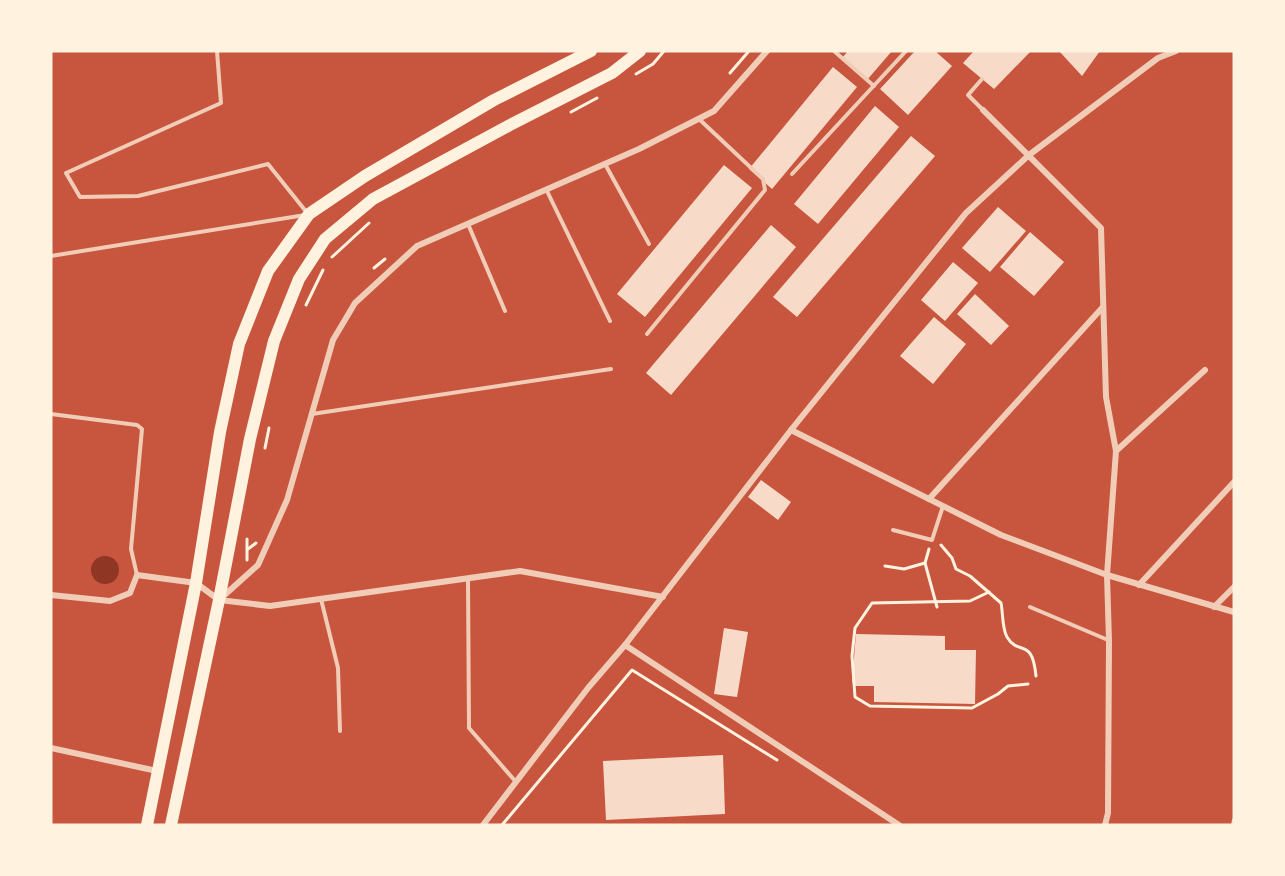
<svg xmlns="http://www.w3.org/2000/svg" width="1285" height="876" viewBox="0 0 1285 876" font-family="'Times New Roman',serif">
<rect width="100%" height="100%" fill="#c8553d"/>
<circle fill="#8f3625" cx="105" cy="570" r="14"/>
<g fill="#f7dbc8">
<path d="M 848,51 L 892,51 L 867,80 L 842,58 Z"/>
<path d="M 915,51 L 935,51 L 952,66 L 908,115 L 880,89 Z"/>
<path d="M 974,51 L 1031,51 L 994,89 L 963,63 Z"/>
<path d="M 1059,51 L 1100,51 L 1082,76 Z"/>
<path d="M 833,67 L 857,87 L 772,189 L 749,169 Z"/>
<path d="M 875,106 L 899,127 L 818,224 L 794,204 Z"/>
<path d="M 911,136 L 935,156 L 797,317 L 773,297 Z"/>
<path d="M 724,165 L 752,188 L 645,317 L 617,294 Z"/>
<path d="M 998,207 L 1026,231 L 990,272 L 962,248 Z"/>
<path d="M 771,225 L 796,247 L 671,395 L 646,373 Z"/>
<path d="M 1030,232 L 1064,262 L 1034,296 L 1000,267 Z"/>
<path d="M 953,262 L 978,283 L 945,321 L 921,300 Z"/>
<path d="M 975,294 L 1009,326 L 991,345 L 957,314 Z"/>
<path d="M 934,317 L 966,344 L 933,384 L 900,356 Z"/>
<path d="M 761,480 L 791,502 L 778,520 L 748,497 Z"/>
<path d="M 724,628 L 748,632 L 737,697 L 714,694 Z"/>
<path d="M 856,634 L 945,636 L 945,650 L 976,650 L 975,704 L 874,702 L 874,686 L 854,686 L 852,681 Z"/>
<path d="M 723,755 L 725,814 L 606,820 L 603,761 Z"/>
</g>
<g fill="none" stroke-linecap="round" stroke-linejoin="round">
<g stroke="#fff3e0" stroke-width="3">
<path d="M 730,73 L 749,51"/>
<path d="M 636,74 L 653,64 L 664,51"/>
<path d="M 571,112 L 597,98"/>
<path d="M 332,257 L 369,223"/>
<path d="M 374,268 L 385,259"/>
<path d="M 306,305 L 323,270"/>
<path d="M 265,448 L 269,428"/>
<path d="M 247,539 L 247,560"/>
<path d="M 941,545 L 952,558 L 956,569 L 970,576 L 1001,603 C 1003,612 1002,629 1007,637 C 1019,657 1032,636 1036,676"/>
<path d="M 248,549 L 256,543"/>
<path d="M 929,549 L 925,563 L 937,607"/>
<path d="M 885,566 L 904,569 L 925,563"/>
<path d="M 989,592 L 970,601 L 872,603 L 855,628 L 852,656 L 855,697 L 870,706 L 972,708 L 998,694 L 1008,686 L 1028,684"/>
<path d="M 502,825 L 632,670 L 777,760"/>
</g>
<g stroke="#f1ccb7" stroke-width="4">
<path d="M 217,51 L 221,103 L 66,173 L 80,197 L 138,196 L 268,164 L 308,214"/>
<path d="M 834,51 L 874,86"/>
<path d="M 982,79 L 968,95 L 983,110"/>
<path d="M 605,164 L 649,244"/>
<path d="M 792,174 L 906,51"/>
<path d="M 546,189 L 610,321"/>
<path d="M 468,224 L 505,311"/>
<path d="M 51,256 L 305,215"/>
<path d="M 647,334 L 765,190 L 763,179 L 699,119"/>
<path d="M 51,414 L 137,425 L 142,429 L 131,549 L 137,575"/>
<path d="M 312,414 L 611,369"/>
<path d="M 893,530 L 932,540 L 943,506"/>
<path d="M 468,578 L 469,728 L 516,782"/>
<path d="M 321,599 L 338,668 L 340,731"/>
<path d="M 1030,607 L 1108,640"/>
<path d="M 1233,825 L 1234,820"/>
</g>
<g stroke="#f1ccb7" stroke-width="6">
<path d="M 983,110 L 1101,228 L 1106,397 L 1116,451 L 1107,575 L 1109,641 L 1108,813 L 1105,825"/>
<path d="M 791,430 L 1001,535 L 1107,575 L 1234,612"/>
<path d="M 1116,451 L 1205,370"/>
<path d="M 929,499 L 1102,308"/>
<path d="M 1139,585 L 1234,482"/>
<path d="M 51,595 L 110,601 L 130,593 L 137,575 L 196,583 L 219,600 L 258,565 L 287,500 L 333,340 L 355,303 L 417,246 L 639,149 L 714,111 L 767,51"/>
<path d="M 219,600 L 270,606 L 520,571 L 663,597"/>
<path d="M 1214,607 L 1234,587"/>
<path d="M 625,645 L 899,825"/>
<path d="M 51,748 L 157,771"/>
<path d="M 483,825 L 588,688 L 625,645 L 791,430 L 966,213 L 1029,155 L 1158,58 L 1176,51"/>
</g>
<g stroke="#fff3e0" stroke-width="12">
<path d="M 147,825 L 196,583 L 220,432 L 239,344 L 268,271 L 309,214 L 365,176 L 494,100 L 591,51"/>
<path d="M 171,825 L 219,600 L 250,439 L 274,341 L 299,279 L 325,239 L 373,199 L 510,125 L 612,73 L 640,51"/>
</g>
</g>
<rect width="1285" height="876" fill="none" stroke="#fff3e0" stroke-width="105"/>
</svg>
